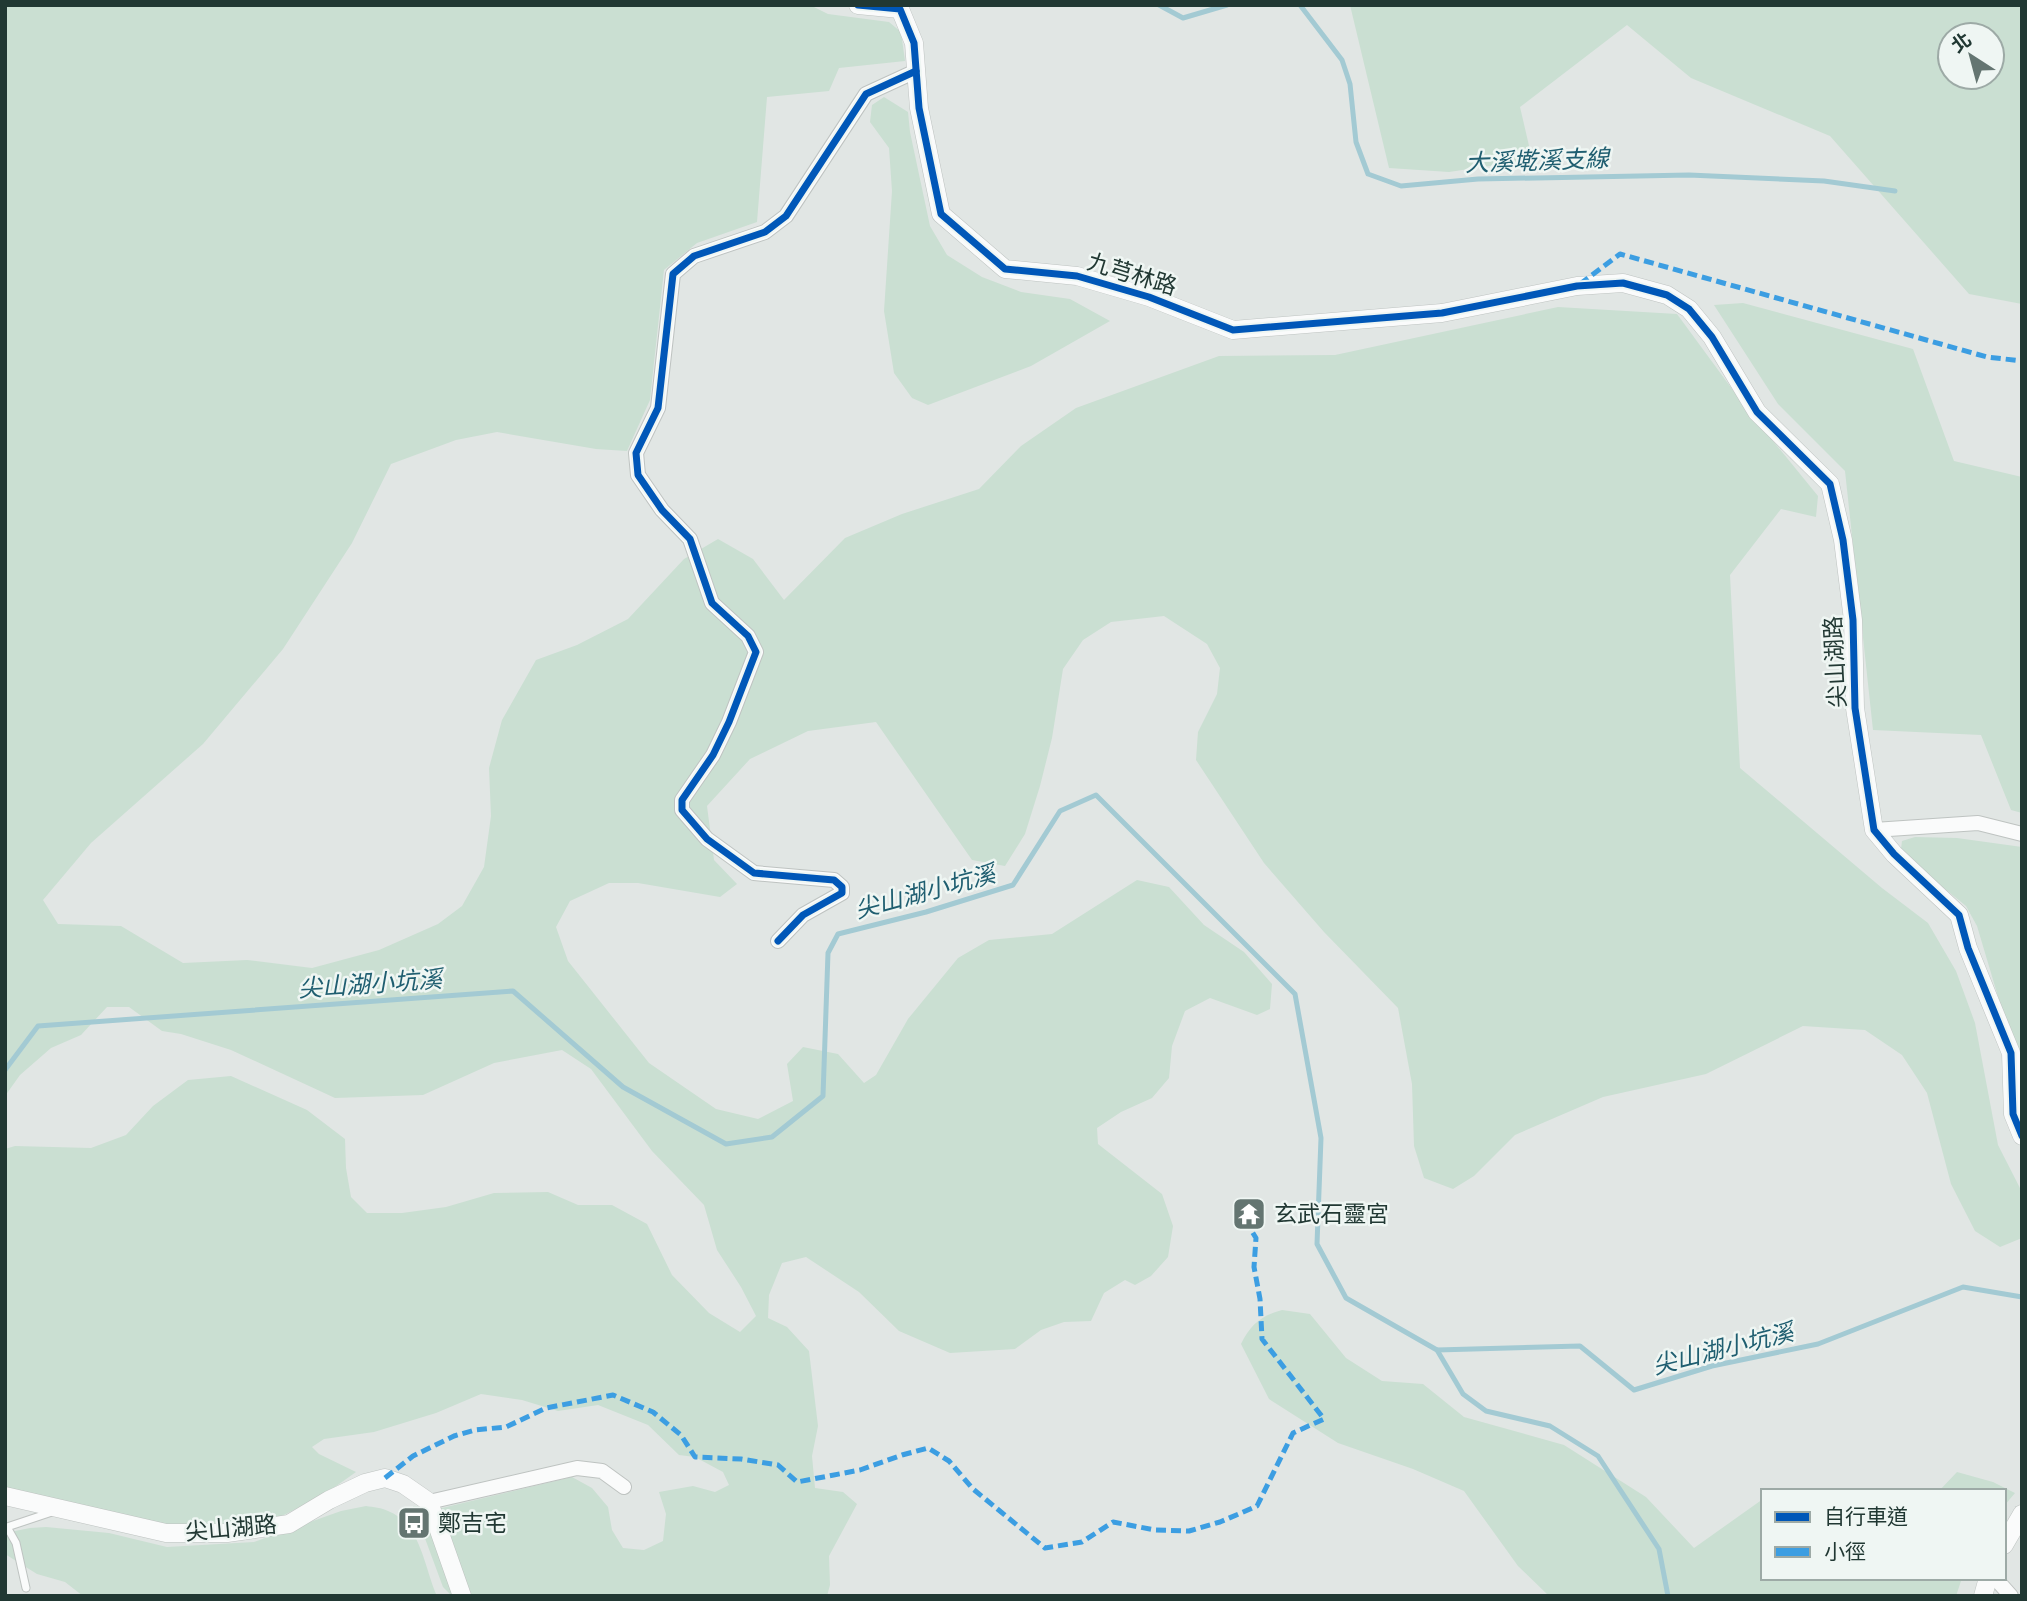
<svg xmlns="http://www.w3.org/2000/svg" width="2027" height="1601" viewBox="0 0 2027 1601" font-family="Karla,'Noto Sans TC',sans-serif">
<rect width="100%" height="100%" fill="#e1e6e4"/>
<g fill="#cadfd2" fill-rule="evenodd">
<path d="M 5,5 L 810,5 L 828,14 L 889,22 L 901,32 L 905,61 L 839,68 L 829,91 L 767,97 L 757,222 L 697,243 L 664,270 L 650,400 L 627,451 L 596,449 L 497,432 L 456,440 L 391,464 L 352,543 L 283,649 L 203,744 L 91,843 L 43,900 L 58,924 L 121,926 L 183,963 L 247,960 L 312,968 L 379,950 L 438,924 L 462,906 L 484,867 L 491,816 L 489,768 L 502,720 L 536,660 L 577,645 L 628,619 L 684,559 L 718,539 L 753,559 L 784,600 L 845,538 L 902,514 L 979,489 L 1021,446 L 1076,408 L 1219,356 L 1335,355 L 1558,307 L 1677,314 L 1746,408 L 1818,496 L 1816,517 L 1781,509 L 1730,575 L 1740,768 L 1882,888 L 1928,923 L 1956,971 L 1975,1023 L 1998,1145 L 2022,1192 L 2022,1238 L 2000,1247 L 1975,1231 L 1951,1184 L 1927,1093 L 1902,1055 L 1865,1030 L 1803,1026 L 1706,1074 L 1603,1097 L 1515,1135 L 1474,1176 L 1453,1189 L 1424,1178 L 1414,1146 L 1412,1084 L 1398,1008 L 1324,932 L 1264,863 L 1196,760 L 1198,732 L 1217,694 L 1220,668 L 1207,644 L 1164,616 L 1111,622 L 1083,640 L 1063,669 L 1052,738 L 1040,786 L 1025,834 L 1005,866 L 972,860 L 876,722 L 808,731 L 750,759 L 707,806 L 714,860 L 737,884 L 720,897 L 638,883 L 609,883 L 570,901 L 556,927 L 568,961 L 649,1063 L 716,1109 L 758,1119 L 793,1101 L 787,1064 L 803,1047 L 838,1054 L 864,1083 L 876,1075 L 908,1019 L 958,958 L 989,940 L 1052,934 L 1137,880 L 1169,887 L 1204,925 L 1244,952 L 1272,984 L 1270,1009 L 1257,1015 L 1210,998 L 1185,1011 L 1172,1046 L 1169,1078 L 1152,1098 L 1121,1112 L 1097,1128 L 1098,1144 L 1162,1194 L 1173,1226 L 1168,1257 L 1151,1276 L 1135,1285 L 1125,1280 L 1104,1293 L 1091,1321 L 1064,1322 L 1041,1330 L 1015,1349 L 950,1353 L 899,1331 L 859,1292 L 806,1257 L 782,1263 L 769,1295 L 768,1318 L 787,1327 L 809,1351 L 818,1426 L 812,1456 L 815,1488 L 843,1492 L 857,1504 L 829,1556 L 830,1585 L 827,1596 L 452,1596 L 443,1587 L 413,1506 L 442,1508 L 572,1477 L 592,1488 L 608,1507 L 612,1530 L 623,1548 L 644,1550 L 663,1541 L 666,1514 L 659,1492 L 693,1486 L 715,1492 L 729,1485 L 723,1472 L 695,1457 L 679,1455 L 648,1425 L 598,1405 L 558,1411 L 522,1400 L 481,1394 L 436,1413 L 374,1432 L 324,1439 L 312,1447 L 319,1454 L 356,1472 L 325,1494 L 280,1517 L 226,1527 L 168,1529 L 5,1492 L 5,1149 L 15,1146 L 91,1148 L 126,1135 L 153,1106 L 188,1080 L 231,1076 L 307,1110 L 345,1139 L 346,1168 L 351,1197 L 367,1213 L 402,1213 L 446,1207 L 494,1193 L 548,1192 L 578,1205 L 612,1205 L 647,1224 L 672,1275 L 709,1313 L 740,1332 L 756,1316 L 741,1287 L 717,1250 L 704,1205 L 652,1151 L 591,1069 L 562,1050 L 494,1063 L 423,1095 L 335,1098 L 231,1050 L 181,1034 L 162,1031 L 129,1007 L 107,1007 L 81,1035 L 51,1048 L 20,1075 L 5,1096 Z"/>
<path d="M 1350,5 L 2022,5 L 2022,304 L 1969,294 L 1830,136 L 1691,78 L 1627,25 L 1520,107 L 1530,150 L 1516,162 L 1449,172 L 1389,168 ZM 1950,35 L 1992,35 L 1992,77 L 1950,77 Z"/>
<path d="M 884,97 L 908,112 L 910,132 L 930,226 L 947,255 L 982,277 L 1021,292 L 1070,299 L 1110,321 L 1031,366 L 928,405 L 912,398 L 894,373 L 884,311 L 892,191 L 889,148 L 870,122 L 872,105 Z"/>
<path d="M 1743,303 L 1913,349 L 1954,461 L 2022,477 L 2022,813 L 2011,810 L 1981,735 L 1873,730 L 1845,471 L 1778,404 L 1714,305 Z"/>
<path d="M 1915,837 L 1957,838 L 2022,847 L 2022,1124 L 2008,1030 L 1977,926 L 1966,906 L 1918,867 L 1901,849 L 1902,841 Z"/>
<path d="M 1282,1310 L 1310,1314 L 1346,1358 L 1382,1381 L 1423,1384 L 1464,1417 L 1564,1445 L 1646,1497 L 1694,1548 L 1763,1499 L 1763,1578 L 1962,1578 L 1956,1596 L 1549,1596 L 1518,1566 L 1464,1491 L 1413,1469 L 1338,1443 L 1269,1399 L 1241,1344 C 1251,1324 1261,1316 1282,1310 Z"/>
<path d="M 1957,1472 L 1993,1482 L 2015,1493 L 2004,1506 L 2004,1491 L 1939,1491 Z"/>
<path d="M 366,1506 C 373,1507 382,1508 388,1511 C 421,1524 424,1567 437,1596 L 83,1596 L 65,1582 L 37,1574 L 5,1554 L 5,1533 L 30,1528 L 46,1527 L 109,1533 L 167,1547 L 254,1542 L 341,1511 Z"/>
</g>
<g fill="none" stroke-linecap="round" stroke-linejoin="round">
<g stroke="#a3cad3" stroke-width="5">
<path d="M 1159,5 L 1183,18 L 1227,5"/>
<path d="M 1300,5 L 1342,60 L 1350,84 L 1356,142 L 1368,174 L 1401,186 L 1478,179 L 1689,175 L 1824,181 L 1895,191"/>
<path d="M 5,1070 L 38,1026 L 513,991 L 623,1087 L 726,1144 L 772,1137 L 823,1096 L 828,953 L 838,934 L 926,912 L 1013,885 L 1060,811 L 1096,795 L 1295,994 L 1321,1138 L 1317,1244 L 1346,1298 L 1437,1350 L 1463,1394 L 1486,1411 L 1550,1426 L 1598,1456 L 1659,1549 L 1668,1596"/>
<path d="M 1437,1350 L 1580,1346 L 1634,1390 L 1712,1366 L 1818,1344 L 1963,1287 L 2022,1297"/>
</g>
<defs>
<path id="service" d="M 26,1588 L 16,1543 L 7,1527 L 52,1512"/>
<g id="minor">
<path d="M 1874,830 L 1978,823 L 2022,834"/>
<path d="M 778,941 L 803,915 L 842,893 L 842,887 L 834,880 L 754,873 L 707,839 L 682,810 L 682,800 L 713,755 L 729,722 L 756,652 L 748,636 L 712,603 L 690,539 L 662,510 L 638,475 L 636,453 L 658,408 L 673,274 L 694,256 L 765,232 L 786,216 L 866,94 L 916,71"/>
<path d="M 429,1502 L 577,1468 L 602,1471 L 624,1487"/>
<path d="M 1995,1578 L 2011,1596"/>
</g>
<g id="tertiary">
<path d="M 858,5 L 900,9 L 914,43 L 919,108 L 941,214 L 1005,269 L 1077,276 L 1149,297 L 1233,330 L 1442,313 L 1577,286 L 1623,283 L 1667,295 L 1689,309 L 1712,337 L 1757,412 L 1830,484 L 1843,540 L 1853,620 L 1855,708 L 1874,830 L 1894,854 L 1959,915 L 1968,948 L 2011,1053 L 2013,1114 L 2022,1136"/>
<path d="M 5,1496 L 166,1533 L 227,1533 L 289,1524 L 329,1500 L 365,1483 L 385,1478 L 403,1484 L 429,1502 L 462,1596"/>
<path d="M 2004,1545 L 2022,1514"/>
<path d="M 1983,1596 L 1988,1578"/>
</g>
</defs>
<use href="#service" stroke="#bec3c1" stroke-width="9"/>
<use href="#minor" stroke="#bec3c1" stroke-width="16"/>
<use href="#tertiary" stroke="#bec3c1" stroke-width="19"/>
<use href="#service" stroke="#fafbfb" stroke-width="7"/>
<use href="#minor" stroke="#fafbfb" stroke-width="14"/>
<use href="#tertiary" stroke="#fafbfb" stroke-width="18"/>
<g stroke="#3c9ee2" stroke-width="5" stroke-dasharray="10 5" stroke-linecap="butt">
<path d="M 1580,284 L 1620,254 L 1987,357 L 2022,361"/>
<path d="M 385,1478 L 413,1456 L 454,1436 L 475,1430 L 506,1427 L 546,1408 L 613,1395 L 653,1412 L 681,1435 L 695,1457 L 741,1459 L 778,1465 L 797,1482 L 860,1470 L 902,1455 L 928,1448 L 949,1461 L 973,1489 L 1045,1548 L 1082,1542 L 1113,1522 L 1155,1530 L 1189,1531 L 1220,1522 L 1257,1506 L 1293,1433 L 1324,1419 L 1262,1339 L 1260,1299 L 1254,1267 L 1256,1238 L 1243,1217"/>
</g>
<defs>
<g id="cycleway">
<path d="M 858,5 L 900,9 L 914,43 L 919,108 L 941,214 L 1005,269 L 1077,276 L 1149,297 L 1233,330 L 1442,313 L 1577,286 L 1623,283 L 1667,295 L 1689,309 L 1712,337 L 1757,412 L 1830,484 L 1843,540 L 1853,620 L 1855,708 L 1874,830 L 1894,854 L 1959,915 L 1968,948 L 2011,1053 L 2013,1114 L 2022,1136"/>
<path d="M 778,941 L 803,915 L 842,893 L 842,887 L 834,880 L 754,873 L 707,839 L 682,810 L 682,800 L 713,755 L 729,722 L 756,652 L 748,636 L 712,603 L 690,539 L 662,510 L 638,475 L 636,453 L 658,408 L 673,274 L 694,256 L 765,232 L 786,216 L 866,94 L 916,71"/>
</g>
</defs>
<use href="#cycleway" stroke="#eff6f3" stroke-width="11"/>
<use href="#cycleway" stroke="#0057b8" stroke-width="7"/>
</g>
<defs>
<symbol id="temple-square" viewBox="-11 -11 22 22"><rect x="-9" y="-9" width="18" height="18" rx="4" fill="#647571" stroke="#eff6f3"/><path d="M0-6L5-2H3V0L6.5 2.5H4V6H1.5V3h-3V6H-4V2.5H-6.5L-3 0V-2H-5Z" fill="#fff"/></symbol>
<symbol id="bus-square" viewBox="-11 -11 22 22"><rect x="-9" y="-9" width="18" height="18" rx="4" fill="#647571" stroke="#eff6f3"/><path d="M-5-6H5V4H4V6H2V4H-2V6H-4V4H-5ZM-3.5-4V0h7V-4ZM-3.5 1.2v1.5H-2V1.2ZM2 1.2v1.5H3.5V1.2Z" fill="#fff"/></symbol>
</defs>
<g fill-rule="evenodd">
<use href="#temple-square" x="1230" y="1195" width="38" height="38"/>
<use href="#bus-square" x="395" y="1504" width="38" height="38"/>
</g>
<g text-anchor="middle" stroke-width="5" stroke-linejoin="round" paint-order="stroke">
<g font-size="23" fill="#213833" stroke="#eff6f3">
<text transform="translate(1132 274) rotate(17)" y="8">九芎林路</text>
<text transform="translate(1835 662) rotate(-93)" y="8">尖山湖路</text>
<text transform="translate(231 1528) rotate(-5)" y="8">尖山湖路</text>
</g>
<g font-size="23" fill="#213833" stroke="#eff6f3" text-anchor="start">
<text x="1274" y="1222">玄武石靈宮</text>
<text x="438" y="1531">鄭吉宅</text>
</g>
<g font-size="24" font-style="italic" fill="#1f5e70" stroke="#eff6f3">
<text transform="translate(1537 161) rotate(-2)" y="8">大溪墘溪支線</text>
<text transform="translate(925 892) rotate(-15)" y="8">尖山湖小坑溪</text>
<text transform="translate(370 984) rotate(-4)" y="8">尖山湖小坑溪</text>
<text transform="translate(1723 1349) rotate(-14)" y="8">尖山湖小坑溪</text>
</g>
</g>
<rect width="2027" height="1601" fill="none" stroke="#213833" stroke-width="14"/>
<rect x="1761" y="1489" width="245" height="91" fill="#eff6f3" stroke="#9daaa6" stroke-width="2"/>
<rect x="1775" y="1512" width="35" height="10" fill="#0057b8" stroke="#9daaa6" stroke-width="2"/>
<text x="1824" y="1524" font-size="21" fill="#213833">自行車道</text>
<rect x="1775" y="1547" width="35" height="10" fill="#3c9ee2" stroke="#9daaa6" stroke-width="2"/>
<text x="1824" y="1559" font-size="21" fill="#213833">小徑</text>
<g transform="translate(1971 56) rotate(324)"><circle r="33" fill="#eff6f3" stroke="#9daaa6" stroke-width="2"/>
<path d="M0-5L12 26L0 18L-12 26Z" fill="#647571"/>
<text y="-10" font-size="19" font-weight="bold" text-anchor="middle" fill="#213833">北</text>
</g>
</svg>
